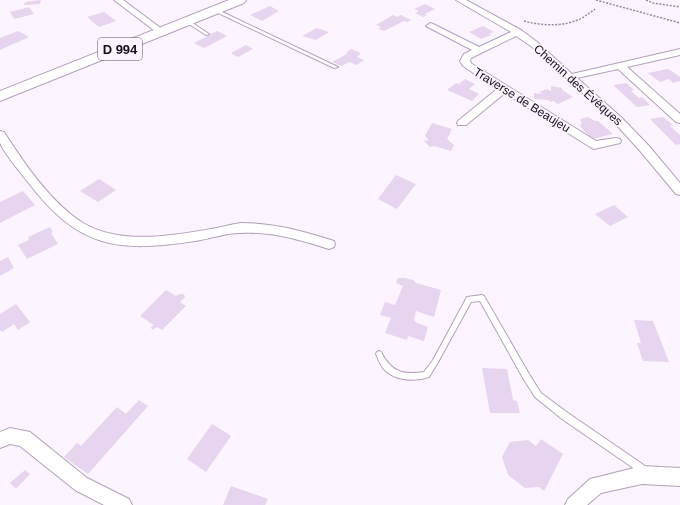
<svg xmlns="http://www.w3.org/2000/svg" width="680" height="505" viewBox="0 0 680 505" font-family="Arial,sans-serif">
<rect width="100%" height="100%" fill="#fcf4ff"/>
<g fill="#e7d4ee">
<path d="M 41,0 L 40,4 L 24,5 L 25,2 Z"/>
<path d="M 425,4 L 435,9 L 425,14 L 427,15 L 423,17 L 415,13 L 419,11 L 414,9 Z"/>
<path d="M 270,6 L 279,11 L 262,21 L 250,15 Z"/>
<path d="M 29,7 L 34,14 L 14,19 L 10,12 Z"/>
<path d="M 104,12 L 116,21 L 99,27 L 87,17 Z"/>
<path d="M 393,15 L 397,17 L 401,15 L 411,20 L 407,22 L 404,21 L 384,31 L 378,29 L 381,27 L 376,25 Z"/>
<path d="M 483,26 L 494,32 L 489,34 L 491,35 L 481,39 L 469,32 Z"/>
<path d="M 317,28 L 329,32 L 316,40 L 302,36 Z"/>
<path d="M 18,31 L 29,37 L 0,50 L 0,38 Z"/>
<path d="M 217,31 L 227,36 L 204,48 L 194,43 Z"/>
<path d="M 246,45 L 253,49 L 238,57 L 231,53 Z"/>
<path d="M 351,49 L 361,53 L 357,57 L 364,60 L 357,65 L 349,62 L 342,66 L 332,62 L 347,54 L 346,53 Z"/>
<path d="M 668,69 L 680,77 L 680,81 L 673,83 L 669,79 L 660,82 L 648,73 Z"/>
<path d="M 465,79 L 475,84 L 469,89 L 479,94 L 472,101 L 447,90 L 456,83 L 459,84 Z"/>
<path d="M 626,83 L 634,90 L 631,91 L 639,98 L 642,97 L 650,105 L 637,107 L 613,85 Z"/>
<path d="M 551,86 L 562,88 L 562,90 L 573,97 L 558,104 L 553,101 L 551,102 L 548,100 L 534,99 L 534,93 L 543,94 L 539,92 L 547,89 L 551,91 Z"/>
<path d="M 588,117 L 595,121 L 598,121 L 613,134 L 592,139 L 579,125 L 582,124 L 580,119 Z"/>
<path d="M 663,117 L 673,125 L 670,126 L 680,135 L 680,144 L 676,145 L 650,119 Z"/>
<path d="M 432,123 L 452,129 L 447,139 L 454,145 L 451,151 L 434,146 L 430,147 L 424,141 L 429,140 L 425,136 Z"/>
<path d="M 396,175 L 416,184 L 397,209 L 378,199 Z"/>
<path d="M 99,179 L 116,190 L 98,202 L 80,191 Z"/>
<path d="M 23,191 L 35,205 L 0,223 L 0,202 Z"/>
<path d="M 614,205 L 628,217 L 610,226 L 595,214 Z"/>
<path d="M 50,227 L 53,232 L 51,233 L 58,244 L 27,259 L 18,245 L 29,240 L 28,237 Z"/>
<path d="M 8,257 L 14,268 L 0,276 L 0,261 Z"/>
<path d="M 398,278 L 404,278 L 413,280 L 416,283 L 441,290 L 434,317 L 416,311 L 414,320 L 417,323 L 428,327 L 424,341 L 408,336 L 407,340 L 385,333 L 391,318 L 380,315 L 385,302 L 395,305 L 403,286 L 396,283 Z"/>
<path d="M 166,290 L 176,296 L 180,294 L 184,294 L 185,297 L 180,302 L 186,306 L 162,330 L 157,327 L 152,330 L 151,327 L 154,325 L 140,316 Z"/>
<path d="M 16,304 L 30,322 L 18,330 L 14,324 L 2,332 L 0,330 L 0,314 Z"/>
<path d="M 634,320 L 653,321 L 669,362 L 643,361 L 637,343 L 641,343 Z"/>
<path d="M 482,368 L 507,369 L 513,400 L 517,401 L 520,413 L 490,413 Z"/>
<path d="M 139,400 L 148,406 L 88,474 L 64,457 L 77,443 L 81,446 L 117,407 L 126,414 Z"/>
<path d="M 212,424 L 231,436 L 206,472 L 187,459 Z"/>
<path d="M 541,439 L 563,454 L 544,491 L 539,487 L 525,488 L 508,475 L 502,457 L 510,442 L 528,440 L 536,446 Z"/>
<path d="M 25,470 L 30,474 L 16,489 L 10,483 Z"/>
<path d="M 231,486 L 268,499 L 265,505 L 223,505 Z"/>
</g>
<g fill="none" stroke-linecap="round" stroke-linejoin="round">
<defs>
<g id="service">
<path d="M 214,9 L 216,9 L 338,67 L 334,68 L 214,11 Z"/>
<path d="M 186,20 L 188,20 L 209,34 L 206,35 L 186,22 Z"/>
<path d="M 482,295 L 484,296 L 529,374 L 541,393 L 568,413 L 648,468 L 649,471 L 648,474 L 645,475 L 642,474 L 562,419 L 535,397 L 523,378 L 480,301 L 471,302 L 437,364 L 429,377 C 414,382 394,381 383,368 C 380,364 378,359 376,354 L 377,352 L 379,351 L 381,352 C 391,372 403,375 424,372 L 433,360 L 467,297 Z"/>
</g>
<g id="minor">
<path d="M 114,0 L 123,0 L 166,32 L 162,35 L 159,34 Z"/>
<path d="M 456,0 L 466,0 L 521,30 L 537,42 L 572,74 L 680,49 L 680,55 L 627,67 L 680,114 L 680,123 L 676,122 L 618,69 L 577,78 L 621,117 L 649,146 L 680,183 L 680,195 L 676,194 L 641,152 L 613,121 L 531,46 L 516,36 L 471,58 L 470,61 L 472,64 L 596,141 L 616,138 L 620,139 L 621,141 L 620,143 L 594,149 L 590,147 L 505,93 L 466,125 L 458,125 L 457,123 L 458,121 L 497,89 L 463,66 L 460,61 L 464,54 L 472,50 L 426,26 L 430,23 L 433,24 L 479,47 L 511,32 Z"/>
<path d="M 0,131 L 4,132 C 24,163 51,203 83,223 C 122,246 175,235 217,228 C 225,226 233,224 241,223 C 273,223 304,231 334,241 L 335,244 L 334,247 L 329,249 C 300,240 271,231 240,233 C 225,233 210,239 195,241 C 117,253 78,248 28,182 C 21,173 4,153 0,143 C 0,139 0,134 0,131 Z"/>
<path d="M 10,428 L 30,432 L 87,478 L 129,499 L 132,505 L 104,505 L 75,490 L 20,446 L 10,444 L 0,448 L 0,432 Z"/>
<path d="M 642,466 L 680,468 L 680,486 L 642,484 L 601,493 L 587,505 L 565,505 L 568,499 L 590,479 Z"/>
</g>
<path id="primary" d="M 229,0 L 246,0 L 244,3 L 0,101 L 0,91 Z"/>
</defs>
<use href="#service" stroke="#b3a0b9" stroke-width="2"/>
<use href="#minor" stroke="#b3a0b9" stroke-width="2"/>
<use href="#primary" stroke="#b3a0b9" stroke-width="2"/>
<g stroke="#938b95" stroke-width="1.5" stroke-dasharray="2 1.5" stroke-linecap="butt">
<path d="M 596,0 L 680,23"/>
<path d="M 646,0 L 653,3 L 680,7"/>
<path d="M 524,21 C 542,26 565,27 582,18 C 587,15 591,12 595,9"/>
</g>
<use href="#service" fill="#fff" fill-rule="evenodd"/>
<use href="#minor" fill="#fff" fill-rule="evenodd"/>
<use href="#primary" fill="#fff" fill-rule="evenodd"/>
</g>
<g text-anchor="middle" stroke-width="3.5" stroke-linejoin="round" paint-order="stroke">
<g font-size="12" fill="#160f18" stroke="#fcf4ff">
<text transform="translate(578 85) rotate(42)" y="4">Chemin des Évêques</text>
<text transform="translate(522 100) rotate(32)" y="4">Traverse de Beaujeu</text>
</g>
<rect fill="#fcf4ff" stroke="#5b545d" stroke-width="1" x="98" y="38" width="44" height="22" rx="3"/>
<g font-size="13" font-weight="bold" fill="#160f18">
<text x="120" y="54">D 994</text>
</g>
</g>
</svg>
